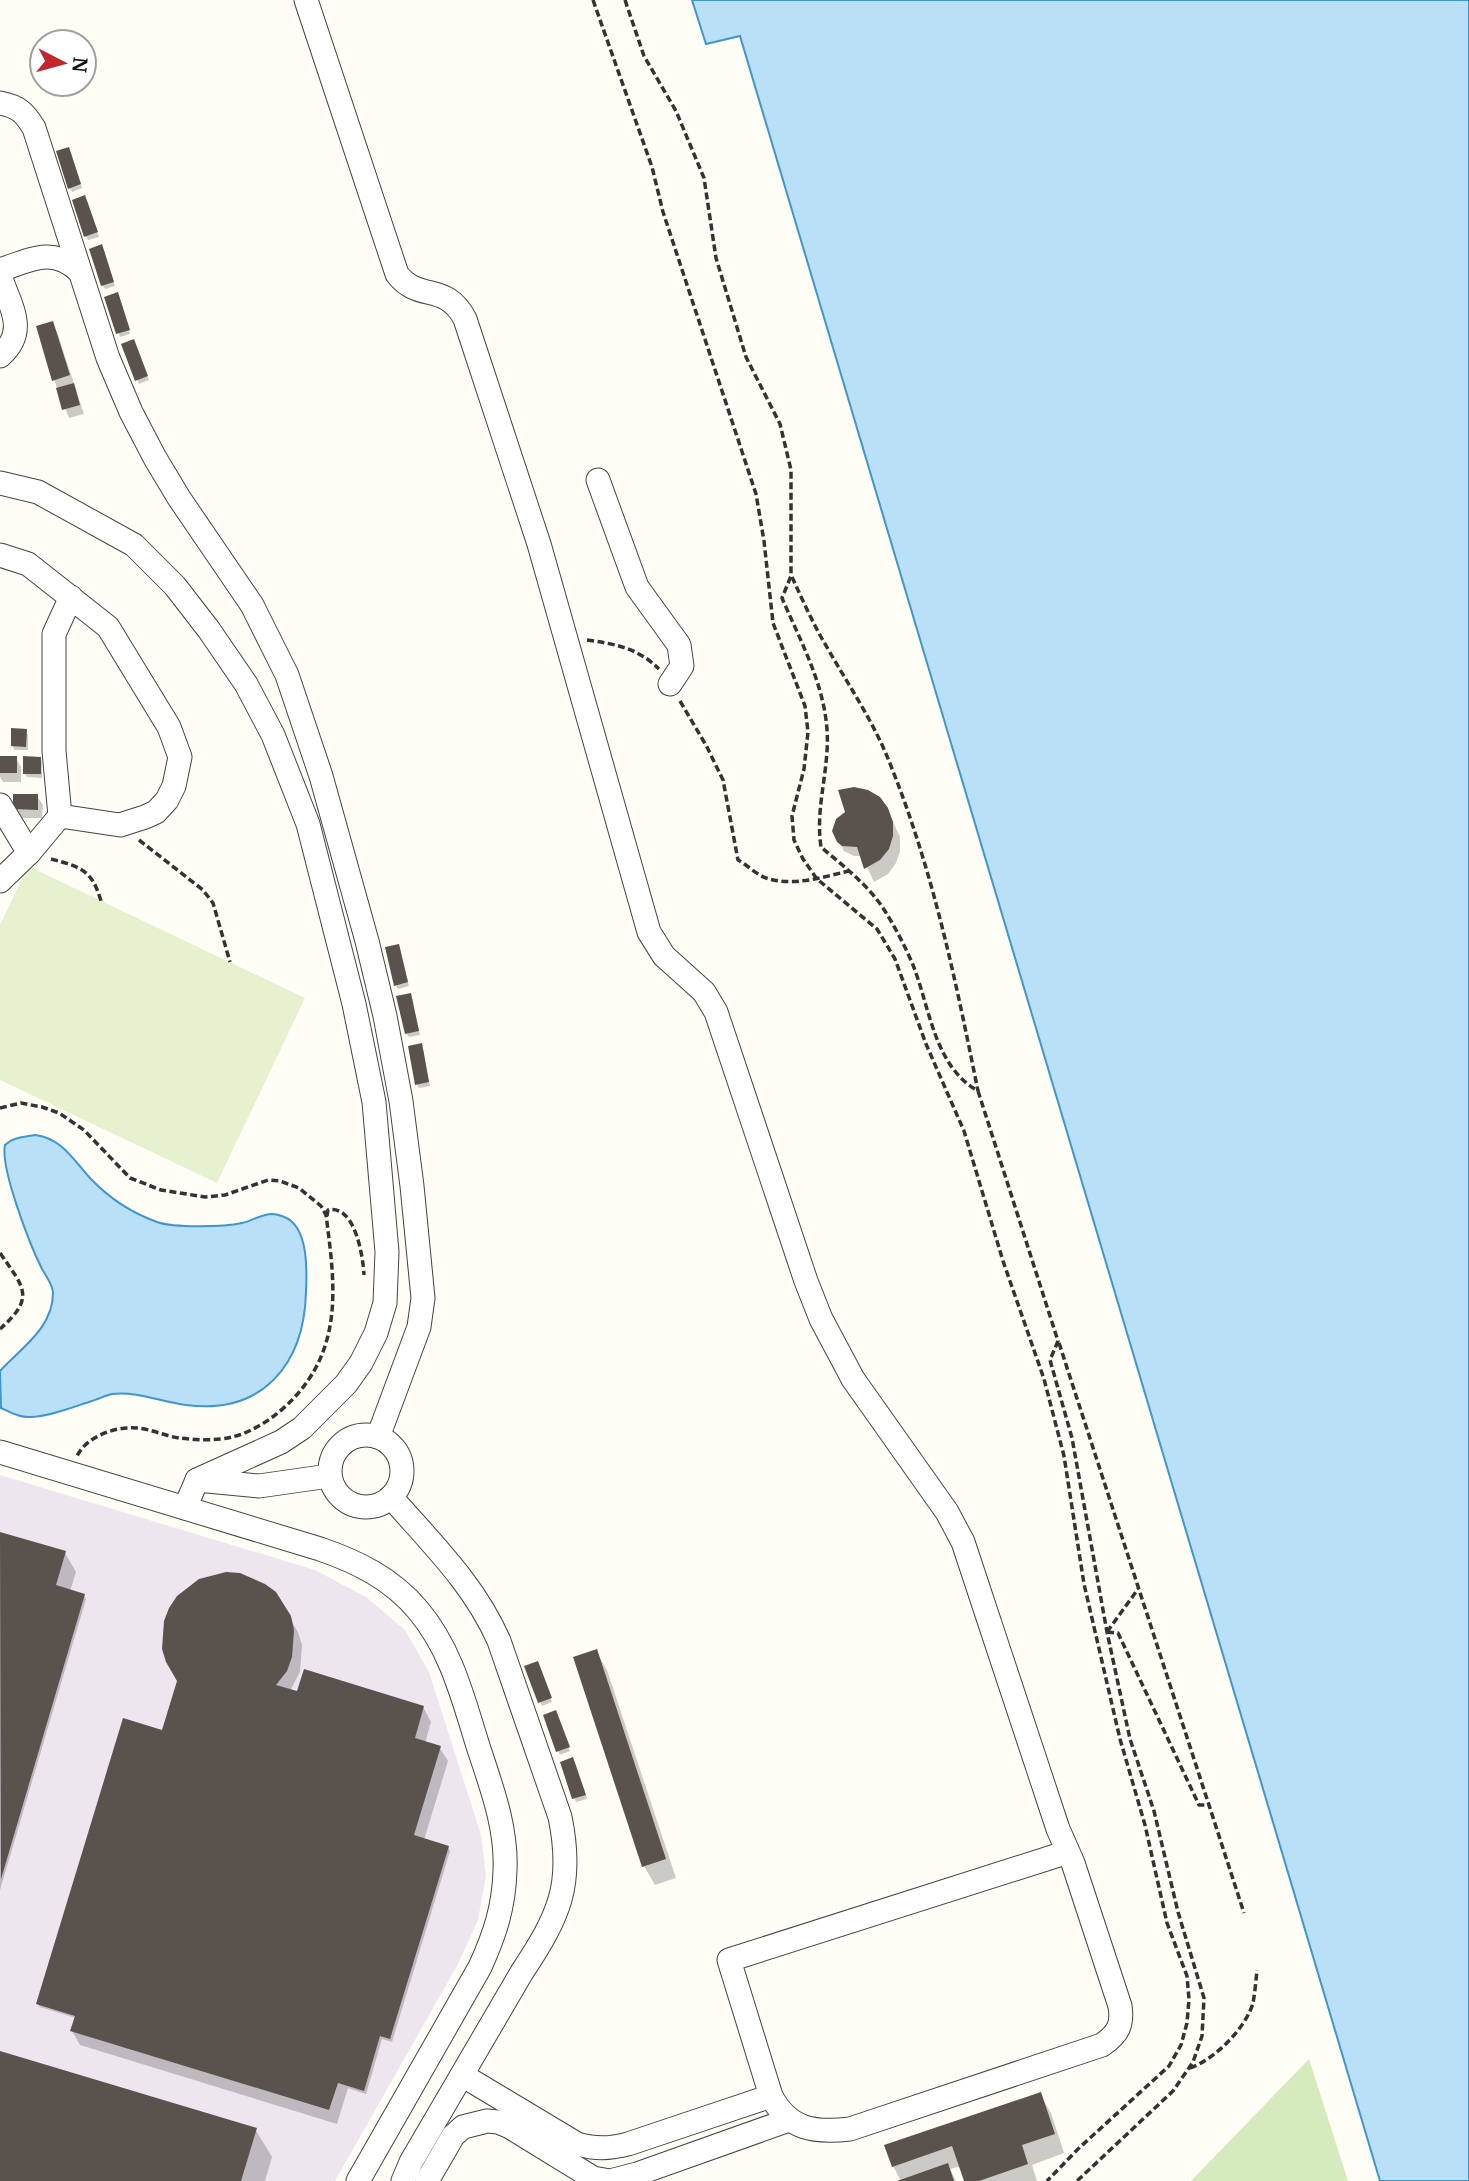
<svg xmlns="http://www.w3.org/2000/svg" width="1469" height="2181" viewBox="0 0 1469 2181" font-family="Merriweather,serif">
<rect width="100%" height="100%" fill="#fffdf5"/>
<path fill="#eee6ef" d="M 0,1475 L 315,1570 L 366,1597 L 405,1630 L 429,1672 L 481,1835 L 486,1875 L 478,1920 L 458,1964 L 335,2181 L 0,2181 Z"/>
<path fill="#d5ebbd" d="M 1309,2059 L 1348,2181 L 1191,2181 Z"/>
<path fill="#e6f2cf" d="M 28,866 L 305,998 L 217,1183 L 0,1080 L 0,925 Z"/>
<g fill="#b9e0f7" stroke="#3f96cf" stroke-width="2">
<path d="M 692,0 L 1469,0 L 1469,2181 L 1380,2181 L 740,36 L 706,44 Z"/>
<path d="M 35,1135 C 62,1138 74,1161 91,1179 C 110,1199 132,1213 157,1222 C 174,1228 224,1227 242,1223 C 252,1221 261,1214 272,1214 C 277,1214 287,1217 291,1221 C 308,1235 307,1272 306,1292 C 304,1365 262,1415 186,1405 C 161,1402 138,1391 112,1394 C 106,1395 99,1399 92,1401 C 73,1407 51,1416 31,1417 C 20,1418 10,1412 1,1408 L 0,1371 C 21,1348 53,1328 53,1293 C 53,1285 46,1276 42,1269 C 30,1245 0,1168 5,1145 C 13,1137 24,1137 35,1135 Z"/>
</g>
<g fill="#0003">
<path d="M 71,153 L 82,188 L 72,192 L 70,188 Z"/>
<path d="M 87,201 L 99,237 L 88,240 L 86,236 Z"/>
<path d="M 104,250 L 115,286 L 105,289 L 102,285 Z"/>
<path d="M 106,298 L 119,298 L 130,334 L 120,337 Z"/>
<path d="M 52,323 L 57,332 L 84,414 L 69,418 L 54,380 Z"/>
<path d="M 123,345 L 135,345 L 149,380 L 139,384 Z"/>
<path d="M 26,731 L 28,735 L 28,750 L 15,750 L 12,746 Z"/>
<path d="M 0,758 L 16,758 L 21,767 L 21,782 L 3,782 L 0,777 Z"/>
<path d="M 40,758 L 42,762 L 42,778 L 27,777 L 25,773 Z"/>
<path d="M 37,796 L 43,805 L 42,818 L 20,818 L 15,809 Z"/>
<path d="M 887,809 L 900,837 L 900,851 L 896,863 L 888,874 L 874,882 L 862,856 L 854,856 L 844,851 L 839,841 Z"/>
<path d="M 400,950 L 409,986 L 398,989 L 396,985 Z"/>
<path d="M 398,997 L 412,999 L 420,1035 L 409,1037 L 407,1034 Z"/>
<path d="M 423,1049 L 430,1086 L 419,1088 L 417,1084 Z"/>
<path d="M 0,1533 L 65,1553 L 76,1572 L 70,1591 L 84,1595 L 86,1599 L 0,1890 Z"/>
<path d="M 275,1594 L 298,1632 L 302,1645 L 300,1672 L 290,1691 L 423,1707 L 431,1722 L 425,1743 L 439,1747 L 448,1761 L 424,1840 L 448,1847 L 450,1851 L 392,2042 L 382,2039 L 366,2094 L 348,2088 L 337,2124 L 80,2045 L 72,2031 L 76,2018 L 40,2007 L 38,2004 L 161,1731 Z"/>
<path d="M 596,1651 L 607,1670 L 676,1878 L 655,1885 L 644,1866 Z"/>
<path d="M 539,1667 L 552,1702 L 542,1706 L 540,1702 Z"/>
<path d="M 557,1716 L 570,1751 L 560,1755 L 558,1751 Z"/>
<path d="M 562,1763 L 575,1763 L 587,1799 L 576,1802 Z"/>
<path d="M 0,2053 L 255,2129 L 272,2157 L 265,2181 L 0,2181 Z"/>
<path d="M 1040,2094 L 1051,2113 L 1064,2153 L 1032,2165 L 1037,2181 L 966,2181 L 961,2166 L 950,2169 L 956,2181 L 901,2181 L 893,2166 Z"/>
</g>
<g fill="#5a524d">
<path d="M 69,147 L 81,184 L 68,189 L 56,151 Z"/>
<path d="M 85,195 L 98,232 L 84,237 L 72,200 Z"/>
<path d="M 102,244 L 114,282 L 101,286 L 89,249 Z"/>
<path d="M 118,292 L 130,330 L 116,334 L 104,297 Z"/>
<path d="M 53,321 L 70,375 L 52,381 L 36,326 Z"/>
<path d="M 134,339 L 148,376 L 135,381 L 121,344 Z"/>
<path d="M 74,383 L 80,405 L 62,410 L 56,388 Z"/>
<path d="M 11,728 L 27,729 L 26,747 L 11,746 Z"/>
<rect x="0" y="756" width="17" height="17"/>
<path d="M 23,756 L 41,757 L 41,774 L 23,774 Z"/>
<path d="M 854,787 L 868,790 L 880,797 L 888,808 L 893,822 L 893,836 L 889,849 L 880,860 L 864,869 L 857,847 L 842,846 L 837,842 L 832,831 L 836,819 L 845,812 L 838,790 Z"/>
<path d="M 13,794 L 38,794 L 38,810 L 13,809 Z"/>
<path d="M 399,944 L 408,982 L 394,986 L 385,947 Z"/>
<path d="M 411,993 L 419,1031 L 405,1034 L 396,996 Z"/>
<path d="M 422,1043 L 429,1082 L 415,1085 L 408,1046 Z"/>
<path d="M 0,1532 L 66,1551 L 56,1585 L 85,1594 L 1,1879 Z"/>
<path d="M 226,1572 L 240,1573 L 265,1584 L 276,1592 L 291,1616 L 294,1630 L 292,1657 L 287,1671 L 276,1685 L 297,1691 L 304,1669 L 424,1706 L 415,1738 L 441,1746 L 414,1835 L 449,1846 L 390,2039 L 380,2036 L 364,2091 L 338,2083 L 329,2110 L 70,2031 L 75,2016 L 36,2004 L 123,1718 L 162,1730 L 177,1681 L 166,1662 L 162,1649 L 164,1621 L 169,1608 L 177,1596 L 199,1579 Z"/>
<path d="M 597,1649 L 666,1859 L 642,1867 L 573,1657 Z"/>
<path d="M 538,1661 L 552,1698 L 538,1703 L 524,1666 Z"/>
<path d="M 556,1710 L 570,1747 L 556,1752 L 543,1715 Z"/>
<path d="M 573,1757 L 586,1795 L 572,1799 L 560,1762 Z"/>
<path d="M 0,2051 L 257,2128 L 241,2181 L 0,2181 Z"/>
<path d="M 1041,2092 L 1055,2134 L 1022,2145 L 1028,2164 L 979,2181 L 964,2181 L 952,2146 L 892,2167 L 884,2145 Z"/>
<path d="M 948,2163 L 954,2181 L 897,2181 Z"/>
</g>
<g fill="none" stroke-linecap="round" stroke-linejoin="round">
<defs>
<g id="minor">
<path d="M 306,0 L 397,274 C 419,303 445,281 465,319 L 539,544 L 649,932 L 664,956 L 704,992 L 716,1012 L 806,1281 L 821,1319 L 853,1379 L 947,1512 L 963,1542 L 1058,1829 L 1073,1863 L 1120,2006 C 1123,2025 1118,2034 1102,2045 L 850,2129 C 814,2133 789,2130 771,2096 L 729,1960 L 1068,1852"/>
<path d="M 0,103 C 18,106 25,113 34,128 L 108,358 L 131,412 L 155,458 L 179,498 L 252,605 L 287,675 L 321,776 L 367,941 L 385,1016 L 401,1101 L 412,1186 L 423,1298 L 419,1327 L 378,1437"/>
<path d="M 0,270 C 30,260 53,246 79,271"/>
<path d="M 0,276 C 10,306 29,331 0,356"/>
<path d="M 598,480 L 637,587 L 679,645 L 682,666 L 670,684"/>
<path d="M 0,483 L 38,492 L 134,545 L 175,586 L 209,630 L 246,684 L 273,735 L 308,824 L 354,1004 L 374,1102 L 387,1252 L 385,1303 L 376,1333 L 361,1363 L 346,1384 L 302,1428 L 281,1442 L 197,1480 L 185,1508"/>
<path d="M 0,555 L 28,564 L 108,627 L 169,727 L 180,757 L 174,786 L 167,800 L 156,812 L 145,817 L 120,825 L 60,816 L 29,853 L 0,881"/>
<path d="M 0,805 L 29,853"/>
<path d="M 60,816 L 54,751 L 54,634 L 71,597"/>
<circle cx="366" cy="1471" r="36"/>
<path d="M 0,1452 L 320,1549 C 358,1562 392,1579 418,1610 C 451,1649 463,1698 478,1746 C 491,1786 507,1827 505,1870 C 504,1907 495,1934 480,1967 L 358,2181"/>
<path d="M 197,1480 L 259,1486 L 329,1476"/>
<path d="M 391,1497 C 432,1544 474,1584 499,1641 L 560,1817 C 574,1885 559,1916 522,1972 L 411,2162 L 403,2181"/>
<path d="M 462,2075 L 577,2144 C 595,2149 609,2149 628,2144 L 771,2096"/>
<path d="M 427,2181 L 453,2136 L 463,2127 L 487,2121 L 498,2122 L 510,2127 L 593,2178 L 610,2181 L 637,2174 L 789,2120"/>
</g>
</defs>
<use href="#minor" stroke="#444" stroke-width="25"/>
<g stroke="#333" stroke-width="3.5" stroke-dasharray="7 3.5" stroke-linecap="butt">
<path d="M 593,0 L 652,167 L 663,212 L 756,494 L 764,541 L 773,623 L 805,706 L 808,732 L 804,769 L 792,816 L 794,840 L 803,859 L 817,879 L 877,929 L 895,959 L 926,1044 L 964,1131 L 1003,1261 L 1044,1379 L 1064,1456 L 1084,1584 L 1120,1739 L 1145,1825 L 1167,1923 L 1187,1976 L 1189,1999 L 1187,2023 L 1181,2045 L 1169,2066 L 1078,2149 L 1047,2181"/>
<path d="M 625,0 L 644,56 L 676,111 L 704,178 L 716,258 L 746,357 L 780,424 L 791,470 L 791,576 L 782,598 C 803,647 831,696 827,751 C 825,784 816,814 821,847 C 842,865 867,884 883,908 C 894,925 905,946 913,965 C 930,1008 934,1066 978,1091 L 1058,1341 L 1050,1360 L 1072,1438 L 1107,1632 L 1130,1739 L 1154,1811 L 1178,1912 L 1204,1998 L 1202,2036 L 1193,2062 L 1173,2091 L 1077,2181"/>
<path d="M 792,577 C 803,601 814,626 828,649 C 849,686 873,721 889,761 C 933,870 955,977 978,1091"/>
<path d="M 587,640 C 615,644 638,648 659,669"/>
<path d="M 680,701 L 707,747 L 723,780 L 738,860 C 747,865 757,875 766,878 C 793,887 823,877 849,871"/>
<path d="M 139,840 L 203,890 L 213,903 L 230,962"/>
<path d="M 51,859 C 81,867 92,870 101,901"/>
<path d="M 0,1108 L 21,1103 L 42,1107 L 59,1113 L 84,1130 L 130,1178 L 161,1190 L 205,1197 L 225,1195 L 268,1180 L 280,1181 L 299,1188 L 321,1206 L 326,1215 C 335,1284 344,1347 291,1401 C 276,1416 254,1432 232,1437 C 217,1441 195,1440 179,1438 C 165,1436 151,1429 137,1428 C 116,1426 87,1436 77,1456"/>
<path d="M 327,1216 L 328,1210 C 355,1204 363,1256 364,1275"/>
<path d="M 0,1253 C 24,1288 36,1297 0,1329"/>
<path d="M 1059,1343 L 1244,1913"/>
<path d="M 1107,1632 L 1118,1633 L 1199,1805 L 1208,1805"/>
<path d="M 1107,1632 L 1138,1589"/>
<path d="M 1190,2068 C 1214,2060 1246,2028 1253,2003 C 1255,1992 1256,1980 1257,1970"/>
</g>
<use href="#minor" stroke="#fff" stroke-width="23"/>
</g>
<g transform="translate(63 63) rotate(96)"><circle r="33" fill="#ffffff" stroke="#a0a0a0" stroke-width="2"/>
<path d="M0-5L12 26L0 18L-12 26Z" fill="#c4262e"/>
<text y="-10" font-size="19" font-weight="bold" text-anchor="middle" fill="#111111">N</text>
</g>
</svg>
